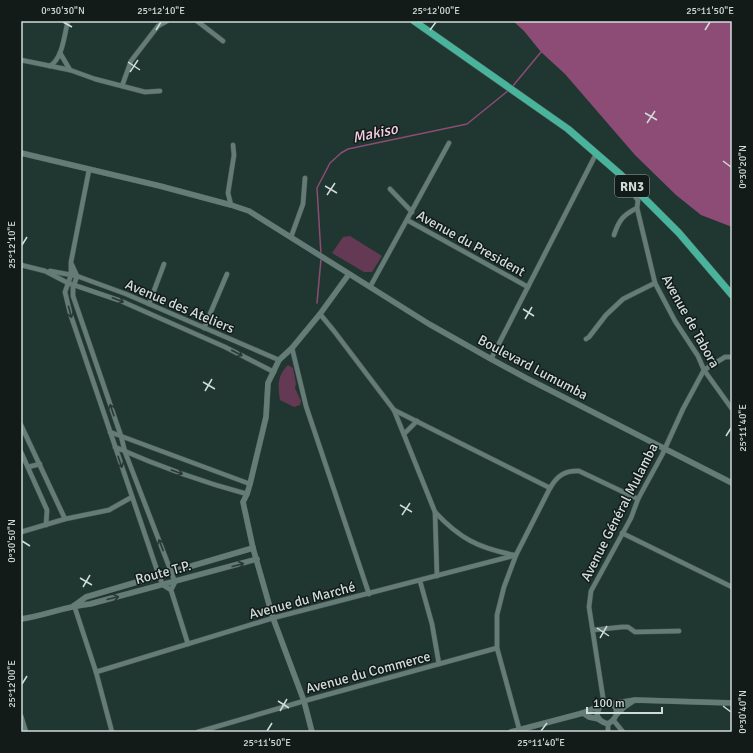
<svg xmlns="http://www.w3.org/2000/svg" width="753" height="753" viewBox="0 0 753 753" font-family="Signika,sans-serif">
<rect width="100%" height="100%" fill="#203630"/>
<g fill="#633954">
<path d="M 350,236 L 382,256 L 372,272 L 364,272 L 332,253 L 343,237 Z"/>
<path d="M 288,365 L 293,368 L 296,384 L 295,388 L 301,401 L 300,405 L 294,407 L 280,400 C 278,385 277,376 288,365 Z"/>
</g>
<path fill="#8c4c76" d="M 513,21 L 732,21 L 732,227 L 701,215 L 676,195 L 635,155 L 565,74 L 541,52 L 524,31 Z"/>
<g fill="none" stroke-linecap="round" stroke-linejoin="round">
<g stroke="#8c4c76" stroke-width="1.5">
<path d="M 512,87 L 541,52"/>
<path d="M 321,255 L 317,188 L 330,163 L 341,153 L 348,149 L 467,124 L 509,90"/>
<path d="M 317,303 L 321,259"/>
</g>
<defs>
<g id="minor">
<path d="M 197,21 L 223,41"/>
<path d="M 60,53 L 70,70"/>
<path d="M 21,60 L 70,70 L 95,79 L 145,92 L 160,91"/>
<path d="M 50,66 C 63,58 64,35 68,21"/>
<path d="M 122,86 L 131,61 L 158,26 L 167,21"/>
<path d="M 89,170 L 71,262 L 71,275 L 65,292 L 70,313 L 159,576 L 163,585 L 171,590"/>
<path d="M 390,189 L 412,212"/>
<path d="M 637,191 L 636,198 L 638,200 L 637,208 L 655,283 L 675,321 L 698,356 L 704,370 L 732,409"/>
<path d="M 231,205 L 228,193 L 234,155 L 233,145"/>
<path d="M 407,220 L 528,287"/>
<path d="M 614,235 C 619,220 623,215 637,208"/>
<path d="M 291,237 L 303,204 L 305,178"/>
<path d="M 21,265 L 45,271 L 68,283 L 121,301 L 225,347 L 274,372"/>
<path d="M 72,265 L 77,276 L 73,288 L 73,296 L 121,436 L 125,452 L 175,582 L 171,590 L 188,644"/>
<path d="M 50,271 L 77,276 L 126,294 L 279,360"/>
<path d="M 370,287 L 449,143"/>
<path d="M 149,304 L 164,264"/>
<path d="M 320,314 L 334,331 L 394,410 L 435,512 C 460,539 479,548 514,555"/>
<path d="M 204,328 L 227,274"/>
<path d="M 586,339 L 589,337 L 606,315 L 623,299 L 655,283"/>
<path d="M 292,348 L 306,406 L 369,594"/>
<path d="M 491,359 L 596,154"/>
<path d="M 394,410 L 550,488"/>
<path d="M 21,425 L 65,519"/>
<path d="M 110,432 L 250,484"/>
<path d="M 404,434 L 417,421"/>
<path d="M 115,447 C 158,466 202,482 247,494"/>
<path d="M 21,452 L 47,510 L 46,525"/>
<path d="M 28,467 L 40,464"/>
<path d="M 435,512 L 437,576"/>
<path d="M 21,532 L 65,519 L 109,510 L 132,497"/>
<path d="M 622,533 L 732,587"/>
<path d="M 420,581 L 432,624 L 439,664"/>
<path d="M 74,605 L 96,672 L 112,732"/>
<path d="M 593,630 L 622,627 L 628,627 L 635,632 L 679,631"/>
<path d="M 96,672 L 273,618 L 516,555"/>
<path d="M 604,704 L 589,607 L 591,591 L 631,518 L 638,499 L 662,455 L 683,409 L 704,370 L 725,357 L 732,357"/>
<path d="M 21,716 L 26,732"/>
<path d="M 614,721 L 623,732"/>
<path d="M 198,732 L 304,701 L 497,648"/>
<path d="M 520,732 L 497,648 L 497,615 L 504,587 L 516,555 L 550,488 C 557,476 565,470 579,471 L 638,499"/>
<path d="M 608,732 L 608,724"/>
</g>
<g id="tertiary">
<path d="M 21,153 L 160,186 L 231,205 L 249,211 L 429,324 L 491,359 L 526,378 L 732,483"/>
<path d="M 75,605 L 86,597 L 253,548"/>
<path d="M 21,619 C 44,616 66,606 90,604 L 257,559"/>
<path d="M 611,704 L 635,700 L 732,703"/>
<path d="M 583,713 L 589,717 L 599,719"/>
<path d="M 617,714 L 624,707 L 633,701"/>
<path d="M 312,732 L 304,701 L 273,618 L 253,548 L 243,502 L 247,494 L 250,484 L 266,417 L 268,383 L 279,360 L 292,348 L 320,314 L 349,274"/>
<path d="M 511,732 L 583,713 L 604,704 C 619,702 621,716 608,724 C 602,722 597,720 597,713 L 600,706"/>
</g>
<path id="trunk" d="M 414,21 L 568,129 L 621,175 L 679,233 L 732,295"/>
</defs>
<use href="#minor" stroke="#40524e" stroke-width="5.5"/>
<use href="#tertiary" stroke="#40524e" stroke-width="6"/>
<use href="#trunk" stroke="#40524e" stroke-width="8"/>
<use href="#minor" stroke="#647c75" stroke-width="4.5"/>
<use href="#tertiary" stroke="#647c75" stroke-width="5.5"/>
<use href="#trunk" stroke="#4ab39c" stroke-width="7"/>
</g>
<defs><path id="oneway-shaft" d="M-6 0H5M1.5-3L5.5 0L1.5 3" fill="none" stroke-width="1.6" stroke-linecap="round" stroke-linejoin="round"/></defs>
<g stroke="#2b3834">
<use href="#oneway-shaft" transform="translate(118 300) rotate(21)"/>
<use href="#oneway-shaft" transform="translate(70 312) rotate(75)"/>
<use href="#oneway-shaft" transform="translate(237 353) rotate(27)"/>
<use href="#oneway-shaft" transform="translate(112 410) rotate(-109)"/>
<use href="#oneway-shaft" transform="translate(120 462) rotate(71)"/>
<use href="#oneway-shaft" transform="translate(177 472) rotate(20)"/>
<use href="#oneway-shaft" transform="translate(161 545) rotate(-111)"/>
<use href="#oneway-shaft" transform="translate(238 565) rotate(-15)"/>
<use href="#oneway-shaft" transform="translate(113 598) rotate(-14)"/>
</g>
<path fill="none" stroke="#d0dcd9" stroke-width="1.5" d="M 63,22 L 72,27M 156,30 L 161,22M 430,30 L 436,22M 705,30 L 710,22M 128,62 L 140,70M 130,72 L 138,60M 645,113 L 657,120M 647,123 L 655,111M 723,161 L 731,167M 325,186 L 337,193M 327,195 L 335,183M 22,245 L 27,237M 523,309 L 534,316M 525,319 L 532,307M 203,382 L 215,389M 205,391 L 212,379M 726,436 L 731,428M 400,505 L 412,512M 402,515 L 410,503M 22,541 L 30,546M 80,578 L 92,585M 83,587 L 90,575M 597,628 L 609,636M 600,638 L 607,626M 22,684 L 27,676M 278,701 L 289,708M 723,706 L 731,712M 280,711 L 287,699M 267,731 L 272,723M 541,731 L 547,723"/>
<g text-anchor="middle" stroke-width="3" stroke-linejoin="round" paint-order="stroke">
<rect fill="#121b18" stroke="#97a29f" stroke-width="1" x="615" y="175" width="34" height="22" rx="3"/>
<g font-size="13" font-weight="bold" fill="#d0dcd9">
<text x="632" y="191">RN3</text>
</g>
<g font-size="14" fill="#d0dcd9" stroke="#121b18">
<text transform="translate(471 243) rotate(29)" y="5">Avenue du President</text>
<text transform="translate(180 306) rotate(23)" y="5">Avenue des Ateliers</text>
<text transform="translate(691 321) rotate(61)" y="5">Avenue de Tabora</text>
<text transform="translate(533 367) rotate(28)" y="5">Boulevard Lumumba</text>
<text transform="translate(619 512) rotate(-63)" y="5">Avenue Général Mulamba</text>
<text transform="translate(163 572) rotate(-15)" y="5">Route T.P.</text>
<text transform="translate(302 600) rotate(-15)" y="5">Avenue du Marché</text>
<text transform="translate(368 672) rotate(-15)" y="5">Avenue du Commerce</text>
</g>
<g font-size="15" font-style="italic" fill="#f7d0e8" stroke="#121b18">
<text transform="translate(375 133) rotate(-12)" y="5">Makiso</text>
</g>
</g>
<rect width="753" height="753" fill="none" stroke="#121b18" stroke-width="44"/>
<path d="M587 707v6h75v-6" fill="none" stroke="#d0dcd9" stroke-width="2"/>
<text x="593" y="707" font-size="12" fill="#d0dcd9" stroke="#121b18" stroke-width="3" paint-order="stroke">100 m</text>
<rect x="22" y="22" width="709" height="709" fill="none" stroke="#d0dcd9" stroke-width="1.5"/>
<g font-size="10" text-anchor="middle" fill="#d0dcd9">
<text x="63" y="14">0°30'30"N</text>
<text x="161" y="14">25°12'10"E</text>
<text x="436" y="14">25°12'00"E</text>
<text x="710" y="14">25°11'50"E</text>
<text transform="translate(742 167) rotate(-90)" y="4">0°30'20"N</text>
<text transform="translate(11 245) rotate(-90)" y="4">25°12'10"E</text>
<text transform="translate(742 428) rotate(-90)" y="4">25°11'40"E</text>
<text transform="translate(11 541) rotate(-90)" y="4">0°30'50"N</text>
<text transform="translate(11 684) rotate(-90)" y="4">25°12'00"E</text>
<text transform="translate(742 712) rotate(-90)" y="4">0°30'40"N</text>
<text x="267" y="746">25°11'50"E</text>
<text x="541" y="746">25°11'40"E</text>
</g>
</svg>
